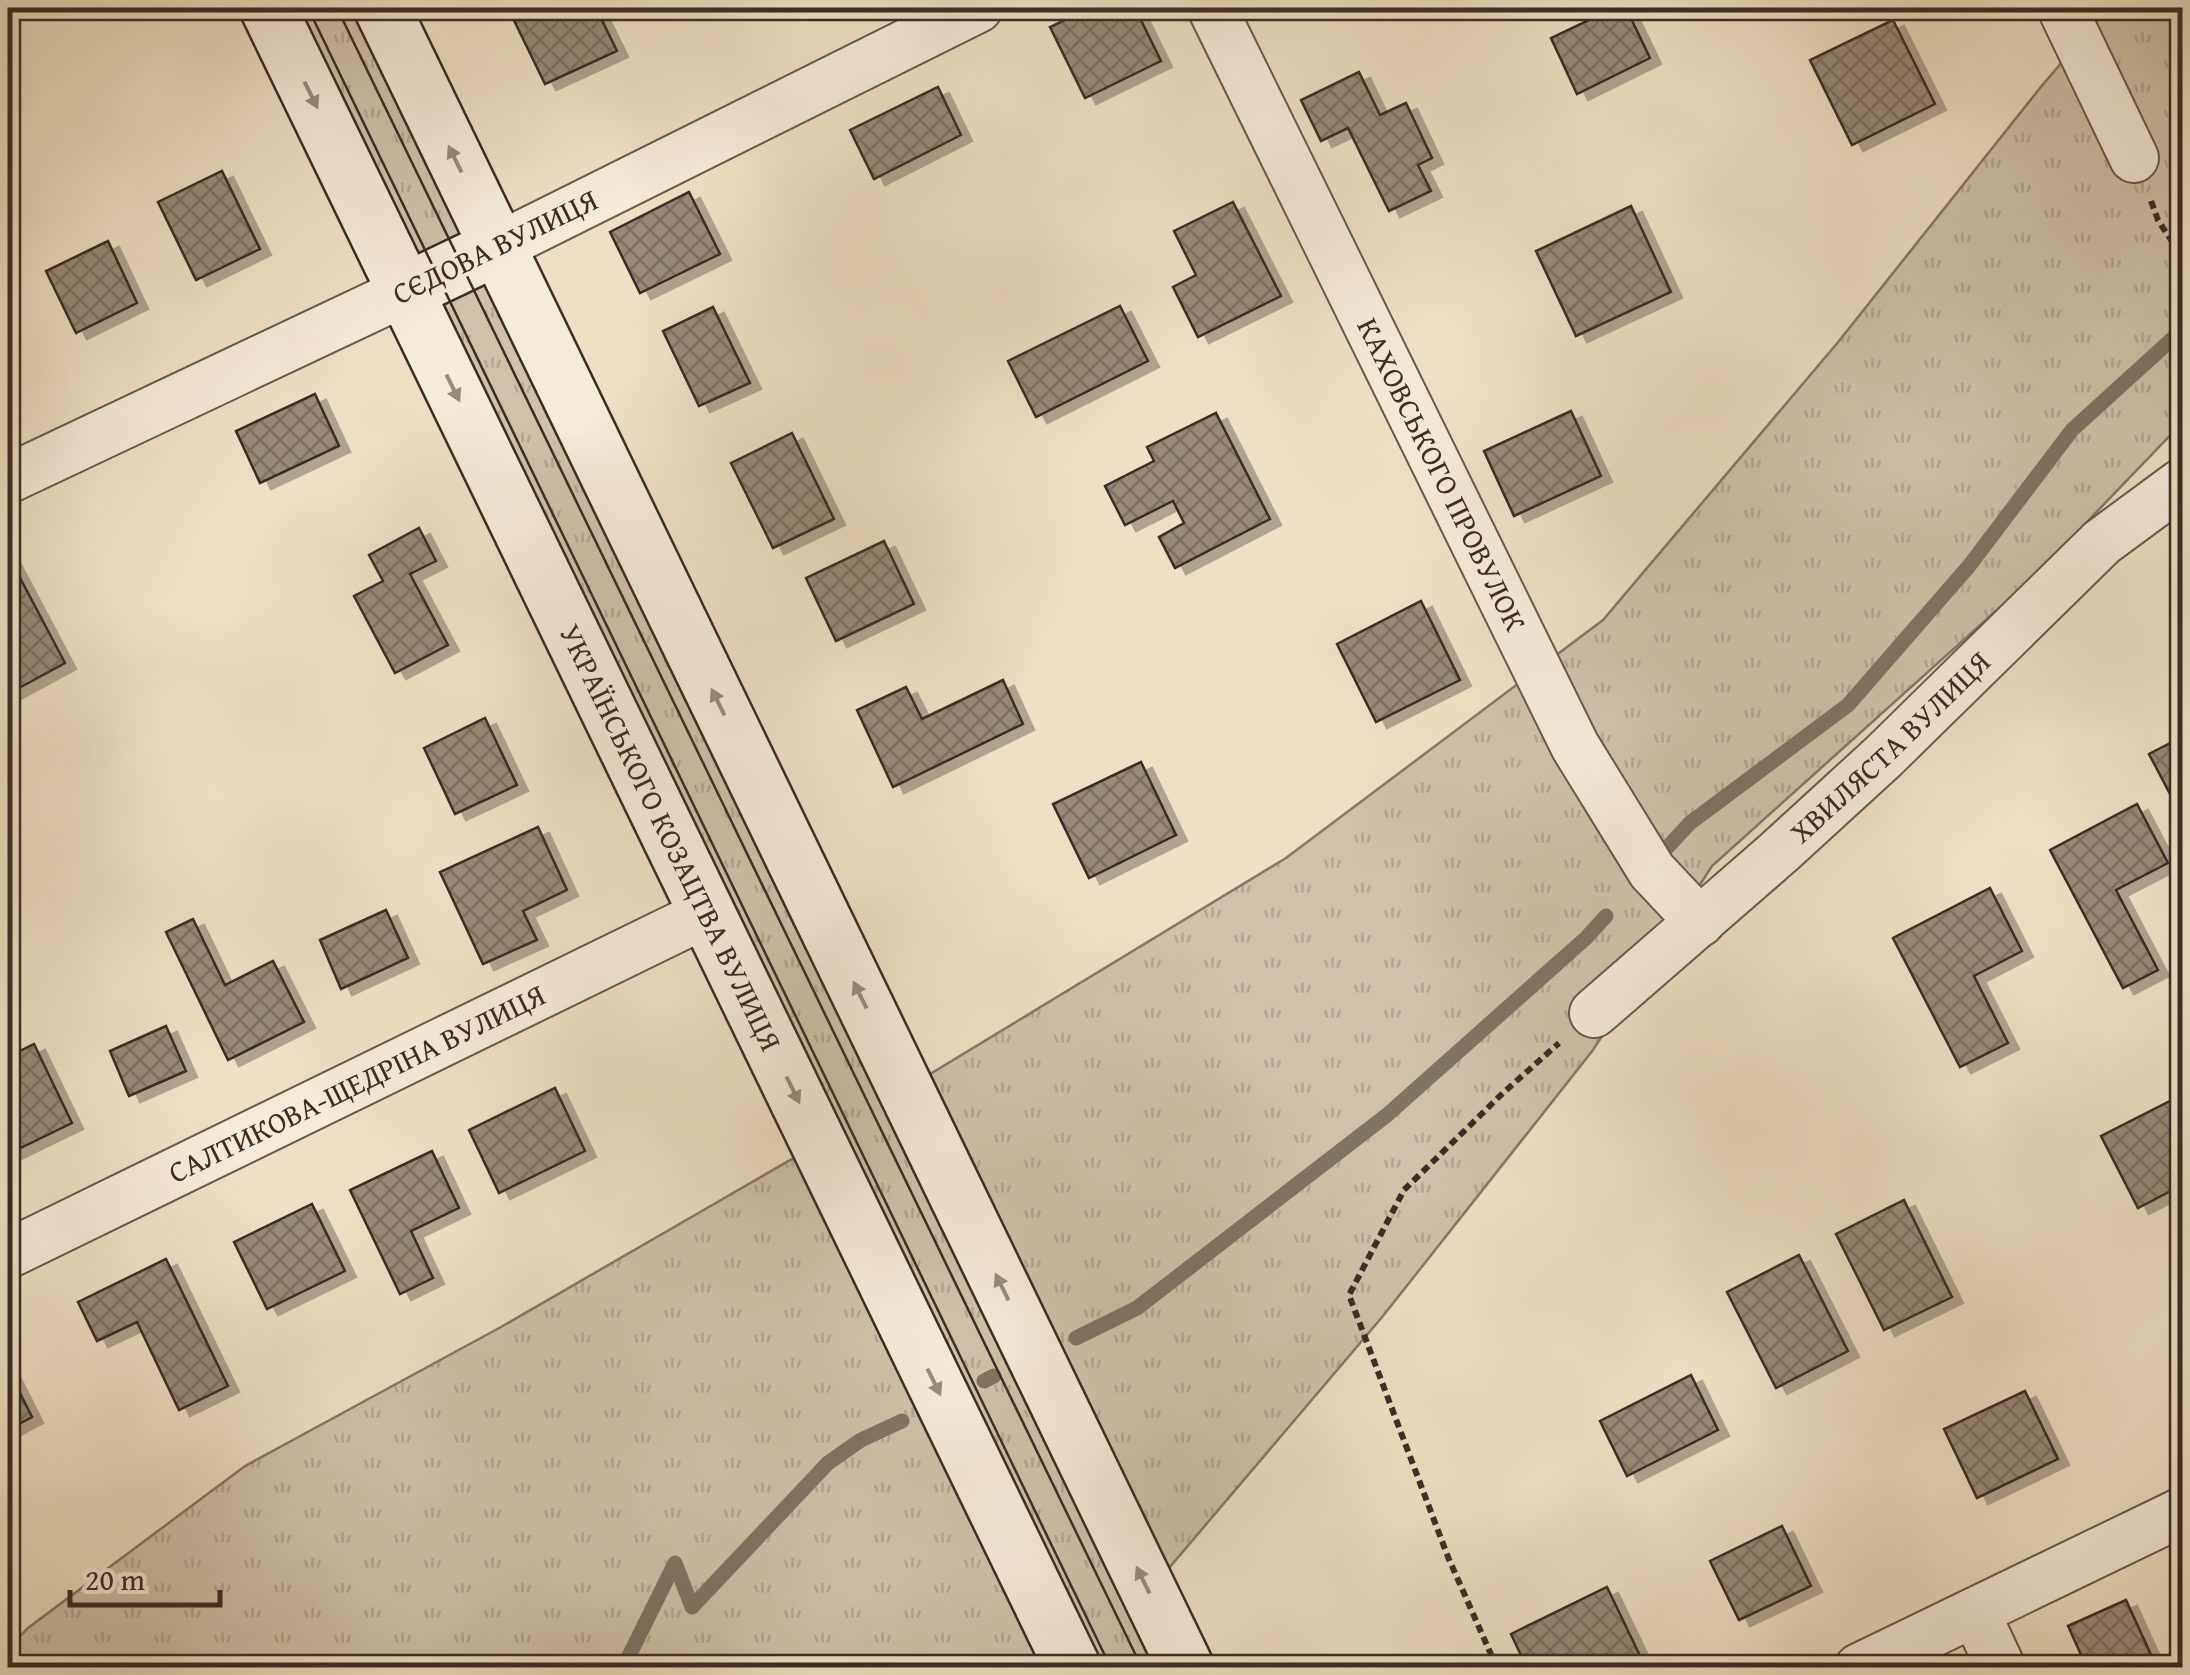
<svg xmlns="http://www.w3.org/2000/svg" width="2190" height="1675" viewBox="0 0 2190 1675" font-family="'Gentium Book Plus',serif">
<defs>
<pattern id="grass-tufts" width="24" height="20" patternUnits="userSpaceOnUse" patternTransform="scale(2.5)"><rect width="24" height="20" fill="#cfc2a8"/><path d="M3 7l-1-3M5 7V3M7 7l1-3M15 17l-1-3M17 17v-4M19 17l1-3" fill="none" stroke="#b2a790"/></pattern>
<pattern id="building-cross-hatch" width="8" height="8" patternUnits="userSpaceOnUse" patternTransform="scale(2.5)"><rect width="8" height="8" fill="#978a77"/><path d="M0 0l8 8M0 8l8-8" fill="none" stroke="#7c7161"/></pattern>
<filter id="shadow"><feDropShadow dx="11" dy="6" stdDeviation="0" flood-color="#0004"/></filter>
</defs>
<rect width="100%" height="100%" fill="#eee0c3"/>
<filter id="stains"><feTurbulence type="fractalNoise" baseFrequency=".002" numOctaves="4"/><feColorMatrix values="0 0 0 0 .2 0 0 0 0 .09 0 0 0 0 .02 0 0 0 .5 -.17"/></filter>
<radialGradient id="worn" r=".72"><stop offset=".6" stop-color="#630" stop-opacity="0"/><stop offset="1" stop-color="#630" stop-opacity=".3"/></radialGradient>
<g fill="url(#grass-tufts)" stroke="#847866" stroke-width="2.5">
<path d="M 283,8 L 366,8 L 477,236 L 410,269 Z"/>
<path d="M 2108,8 L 2182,8 L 2182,423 L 2038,573 L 1712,866 L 1593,1050 L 1383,1316 L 1158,1581 L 917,1082 L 1286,858 L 1603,620 L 1839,341 L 2040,88 Z"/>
<path d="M 491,264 L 1171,1667 L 1091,1667 L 426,297 Z"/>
<path d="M 804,1152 L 1053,1667 L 8,1668 L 8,1649 L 28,1628 L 245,1466 L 501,1327 Z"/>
</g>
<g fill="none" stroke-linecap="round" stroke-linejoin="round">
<g stroke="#807463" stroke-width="15">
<path d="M 1664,851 L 1690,823 L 1848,705 L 1969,566 L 2072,430 L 2182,330"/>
<path d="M 1076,1338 L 1137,1308 L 1387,1115 L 1586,938 L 1606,916"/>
<path d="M 984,1381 L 994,1376"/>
<path d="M 623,1668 L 675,1563 L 692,1607 L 828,1463 L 861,1440 L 902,1421"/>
</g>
</g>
<g fill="url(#building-cross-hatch)" stroke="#392d25" stroke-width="2.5" filter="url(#shadow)">
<path d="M 508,8 L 596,8 L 617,51 L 545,84 Z"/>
<path d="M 1090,8 L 1135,8 L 1161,61 L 1085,98 L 1050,27 Z"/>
<path d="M 1614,8 L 1626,8 L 1650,58 L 1577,94 L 1551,38 Z"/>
<path d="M 1893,20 L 1935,104 L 1852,145 L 1810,60 Z"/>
<path d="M 1359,72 L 1380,115 L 1406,103 L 1432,158 L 1418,165 L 1431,191 L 1389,211 L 1348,128 L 1321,141 L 1301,100 Z"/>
<path d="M 938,87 L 961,135 L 874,179 L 850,130 Z"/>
<path d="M 222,171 L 260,249 L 196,280 L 158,202 Z"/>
<path d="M 689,192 L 720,254 L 640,293 L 610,232 Z"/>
<path d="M 1233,202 L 1281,296 L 1198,337 L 1173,287 L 1196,275 L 1174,231 Z"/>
<path d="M 1631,206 L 1671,292 L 1576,336 L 1536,251 Z"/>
<path d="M 108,241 L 137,303 L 76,333 L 46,271 Z"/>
<path d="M 1120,306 L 1148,361 L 1036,417 L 1008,361 Z"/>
<path d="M 713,307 L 750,383 L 699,406 L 663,331 Z"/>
<path d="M 315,394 L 339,446 L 260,483 L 236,431 Z"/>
<path d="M 1571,411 L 1601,476 L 1514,516 L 1484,451 Z"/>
<path d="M 1216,413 L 1270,519 L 1175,568 L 1159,537 L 1184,523 L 1173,501 L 1125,525 L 1105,486 L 1154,461 L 1147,447 Z"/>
<path d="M 792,433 L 834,519 L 773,548 L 731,463 Z"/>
<path d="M 419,528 L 436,561 L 410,574 L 448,645 L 395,673 L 354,596 L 383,581 L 369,555 Z"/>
<path d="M 884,541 L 914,604 L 836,641 L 806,578 Z"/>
<path d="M 8,555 L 65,663 L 8,694 Z"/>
<path d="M 1421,601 L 1460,680 L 1376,722 L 1337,644 Z"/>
<path d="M 1003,680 L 1023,724 L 893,787 L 857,710 L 906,687 L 922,719 Z"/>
<path d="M 485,718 L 517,785 L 455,814 L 424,748 Z"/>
<path d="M 2182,737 L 2182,817 L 2149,754 Z"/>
<path d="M 1141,762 L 1176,835 L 1089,878 L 1053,804 Z"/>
<path d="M 2137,804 L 2168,863 L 2116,890 L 2158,970 L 2123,988 L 2050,850 Z"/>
<path d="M 538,827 L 567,890 L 523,911 L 537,940 L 483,964 L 440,872 Z"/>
<path d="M 1990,888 L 2022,951 L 1974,976 L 2008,1043 L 1960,1067 L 1893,938 Z"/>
<path d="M 386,910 L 408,958 L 341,989 L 320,940 Z"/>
<path d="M 193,919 L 225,985 L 273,961 L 304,1022 L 228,1060 L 166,932 Z"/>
<path d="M 166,1026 L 186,1071 L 129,1096 L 110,1051 Z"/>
<path d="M 34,1044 L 72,1123 L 8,1154 L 8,1057 Z"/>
<path d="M 555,1088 L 585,1151 L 499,1193 L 469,1130 Z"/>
<path d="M 2172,1100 L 2182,1121 L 2182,1185 L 2138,1208 L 2101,1136 Z"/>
<path d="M 432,1151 L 459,1208 L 411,1231 L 433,1278 L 400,1294 L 350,1190 Z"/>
<path d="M 1904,1200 L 1952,1297 L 1884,1330 L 1836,1234 Z"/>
<path d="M 312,1204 L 345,1271 L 267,1309 L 234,1242 Z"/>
<path d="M 1799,1255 L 1848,1351 L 1776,1388 L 1727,1292 Z"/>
<path d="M 166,1259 L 228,1386 L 179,1410 L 137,1322 L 97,1341 L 78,1302 Z"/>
<path d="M 8,1369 L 32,1417 L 8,1430 Z"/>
<path d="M 1691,1375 L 1718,1430 L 1627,1476 L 1600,1421 Z"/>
<path d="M 2025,1391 L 2058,1459 L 1977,1498 L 1944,1429 Z"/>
<path d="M 1782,1526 L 1811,1586 L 1739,1620 L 1710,1561 Z"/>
<path d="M 1607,1587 L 1642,1660 L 1626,1668 L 1527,1668 L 1511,1634 Z"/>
<path d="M 2126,1600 L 2157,1668 L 2087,1668 L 2068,1626 Z"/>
</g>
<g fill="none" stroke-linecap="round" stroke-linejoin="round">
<defs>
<g id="street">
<path id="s1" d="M 1212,8 L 1575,746 L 1652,871 L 1700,922"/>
<path d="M 2062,8 L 2134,158"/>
<path d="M 498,247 L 978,8"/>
<path d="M 8,479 L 406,291"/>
<path id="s2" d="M 1594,1013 L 1778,853 L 1884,756 L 2102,542 L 2182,483"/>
<path id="s3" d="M 8,1254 L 707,913"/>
<path d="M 1975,1612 L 2001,1668"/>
<path d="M 1859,1668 L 2182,1512"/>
</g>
<g id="secondary">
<path id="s4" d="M 268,8 L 1073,1668"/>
<path d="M 382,8 L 1186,1668"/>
<path d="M 406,291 L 498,247"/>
</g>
</defs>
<use href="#street" stroke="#665a4c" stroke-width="52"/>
<use href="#secondary" stroke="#392d25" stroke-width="60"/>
<g stroke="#392d25" stroke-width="6" stroke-dasharray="8 5" stroke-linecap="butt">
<path d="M 2151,201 L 2158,220 L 2182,257"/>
<path d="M 1497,1668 L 1448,1557 L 1349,1295 L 1404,1190 L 1503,1093 L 1559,1043"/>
</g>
<use href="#street" stroke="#f4ebd8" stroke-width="48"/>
<use href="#secondary" stroke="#f4ebd8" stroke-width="55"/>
<g stroke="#392d25" stroke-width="2.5">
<path d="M 308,8 L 1111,1668"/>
<path d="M 337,8 L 1142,1668"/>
</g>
</g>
<defs><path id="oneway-solid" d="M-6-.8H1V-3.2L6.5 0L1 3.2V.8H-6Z" transform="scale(2.5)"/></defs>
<g fill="#968c7e">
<use href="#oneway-solid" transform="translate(311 95) rotate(64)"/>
<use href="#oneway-solid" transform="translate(455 159) rotate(-116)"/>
<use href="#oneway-solid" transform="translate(453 388) rotate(64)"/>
<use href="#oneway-solid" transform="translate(718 702) rotate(-116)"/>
<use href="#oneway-solid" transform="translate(860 995) rotate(-116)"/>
<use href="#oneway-solid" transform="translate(793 1090) rotate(64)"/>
<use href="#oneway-solid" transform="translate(1002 1287) rotate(-116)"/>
<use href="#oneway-solid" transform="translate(934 1382) rotate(64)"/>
<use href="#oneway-solid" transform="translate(1143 1580) rotate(-116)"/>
</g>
<g text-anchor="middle" stroke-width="8" stroke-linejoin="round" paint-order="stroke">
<g font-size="30" fill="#392d25" stroke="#f4ebd8">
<text transform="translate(495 247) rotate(-26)" y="10">СЄДОВА ВУЛИЦЯ</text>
<text dy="10" stroke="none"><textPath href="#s1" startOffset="520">КАХОВСЬКОГО ПРОВУЛОК</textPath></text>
<text dy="10" stroke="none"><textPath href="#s2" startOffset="398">ХВИЛЯСТА ВУЛИЦЯ</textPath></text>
<text dy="10" stroke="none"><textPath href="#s4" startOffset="922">УКРАЇНСЬКОГО КОЗАЦТВА ВУЛИЦЯ</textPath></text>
<text dy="10" stroke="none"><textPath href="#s3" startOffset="388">САЛТИКОВА-ЩЕДРІНА ВУЛИЦЯ</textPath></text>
</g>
</g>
<rect width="2190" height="1675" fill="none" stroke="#eee0c3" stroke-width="40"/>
<rect x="10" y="10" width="2170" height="1655" fill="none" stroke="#392d25" stroke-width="5"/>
<rect x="20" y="20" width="2150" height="1635" fill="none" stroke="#392d25" stroke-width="2.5"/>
<path d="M70 1590v15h150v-15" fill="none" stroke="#392d25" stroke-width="5"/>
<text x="85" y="1590" font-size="30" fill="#392d25" stroke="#f4ebd8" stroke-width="8" paint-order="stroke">20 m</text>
<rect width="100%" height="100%" filter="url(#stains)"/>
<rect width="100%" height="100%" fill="url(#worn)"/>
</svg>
